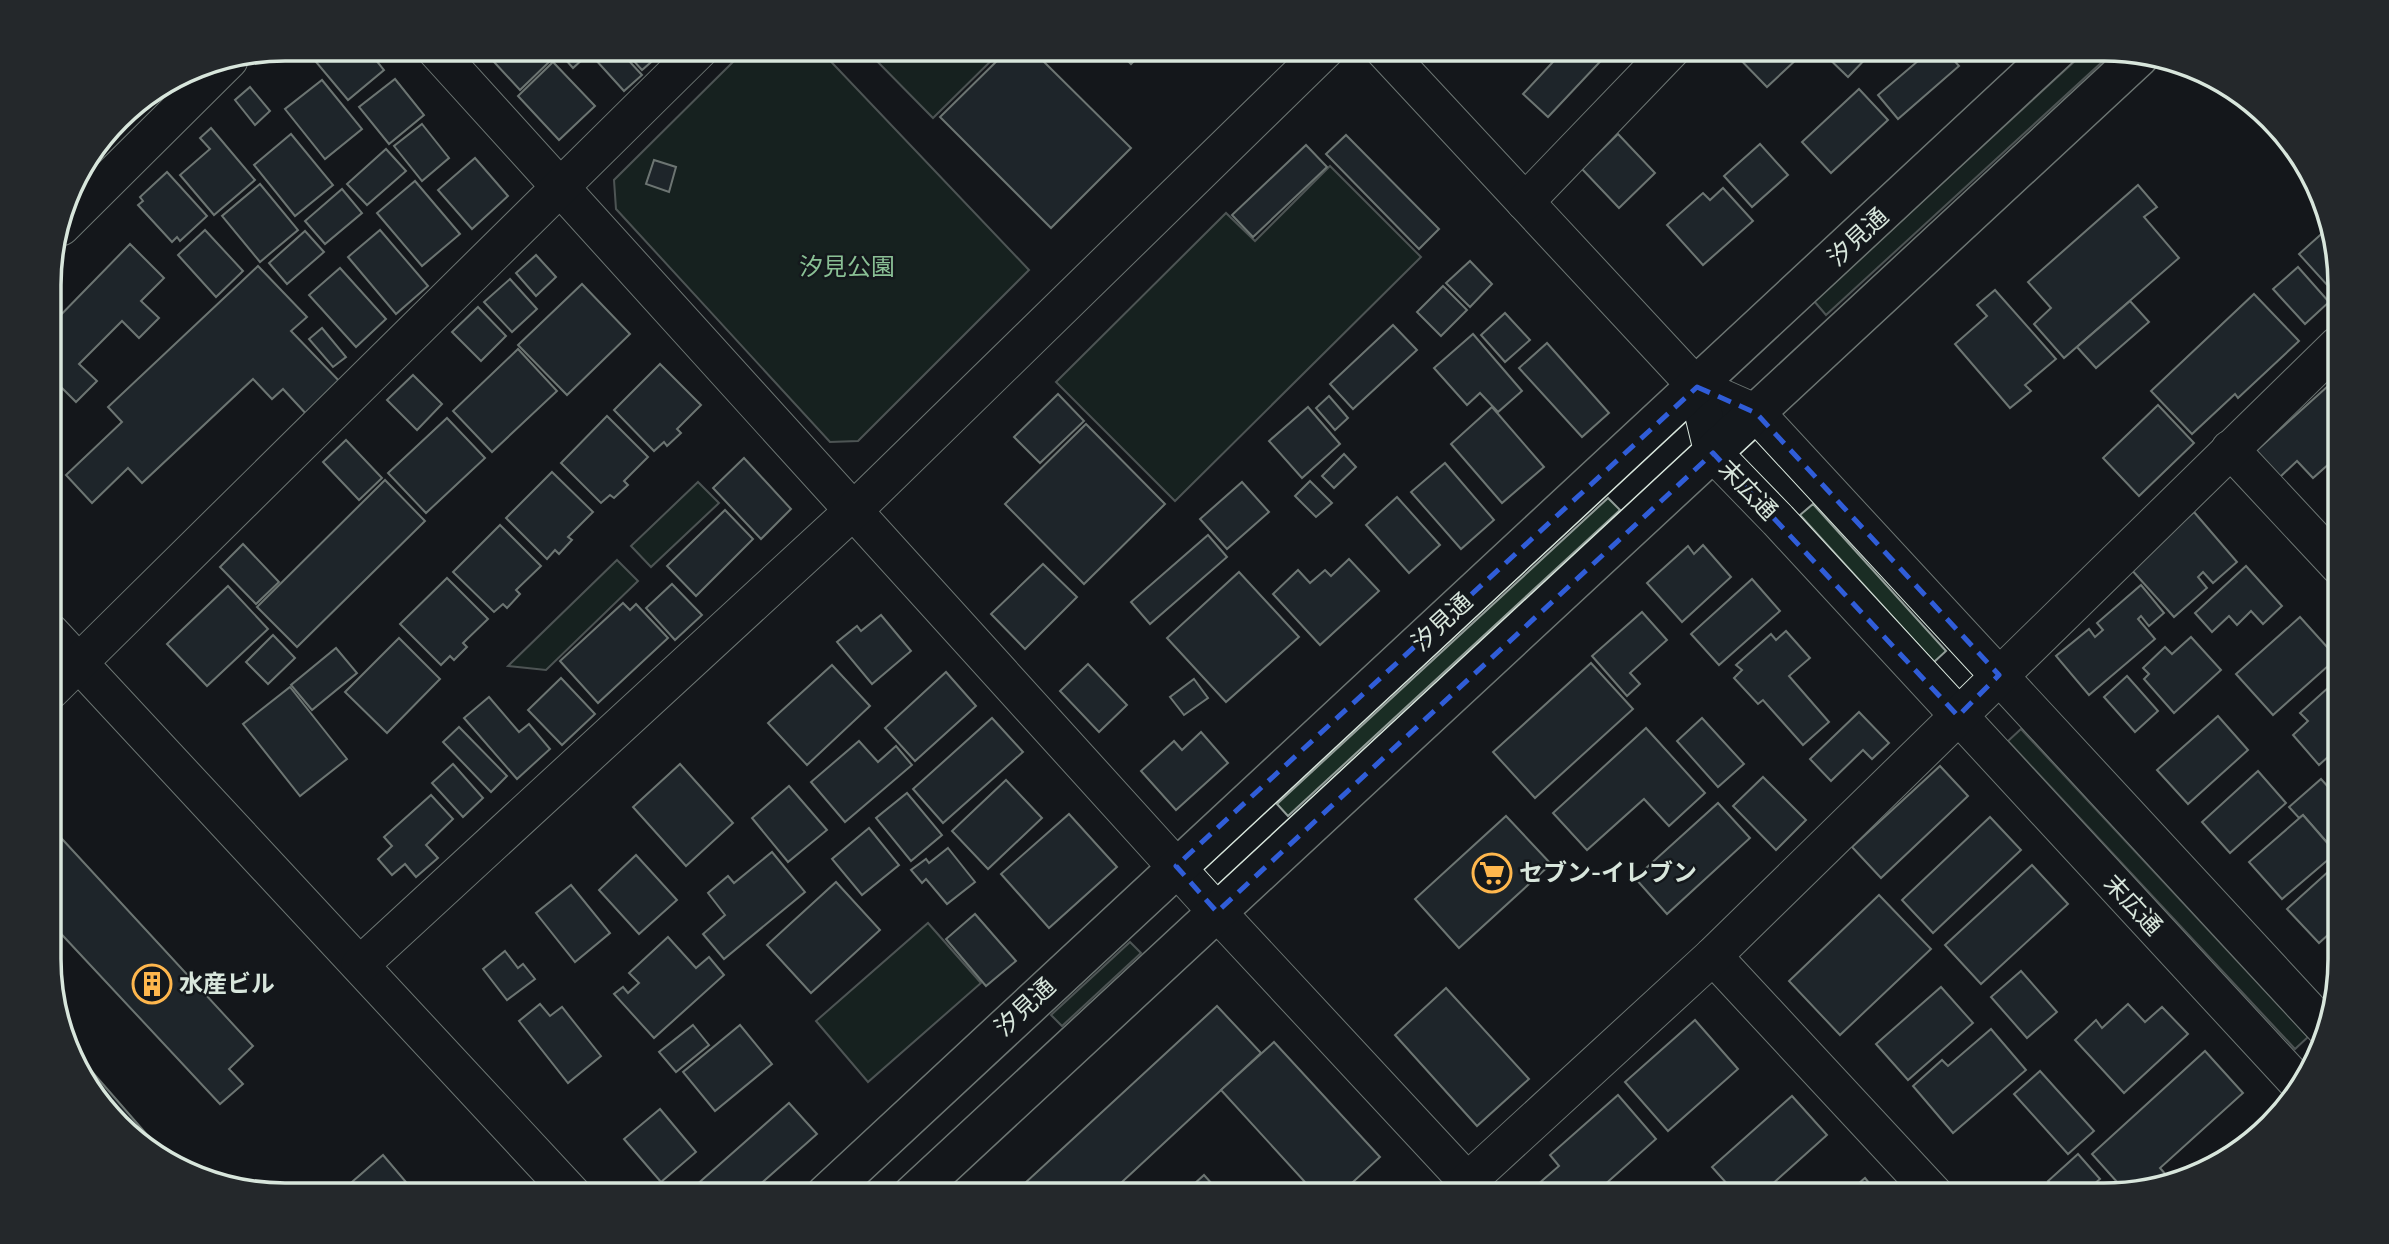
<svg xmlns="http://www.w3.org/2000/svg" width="2389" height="1244" viewBox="0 0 2389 1244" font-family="Manrope,'Noto Sans JP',sans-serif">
<rect width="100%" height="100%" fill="#14181c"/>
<g fill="#1a2d24" stroke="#939e99" stroke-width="2">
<path d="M 746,49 L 819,49 L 1029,270 L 858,441 L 830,442 L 616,209 L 614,180 Z"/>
<path d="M 865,49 L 1003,49 L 933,118 Z"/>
<path d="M 2088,49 L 2114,51 L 1826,315 L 1814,301 Z"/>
<path d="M 1330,166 L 1421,257 L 1175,501 L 1056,382 L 1226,213 L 1255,241 Z"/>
<path d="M 698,482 L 719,503 L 651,567 L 631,546 Z"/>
<path d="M 1608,498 L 1620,510 L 1288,816 L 1277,804 Z"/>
<path d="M 1813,504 L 1946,651 L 1934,662 L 1800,515 Z"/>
<path d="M 617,560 L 638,581 L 546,670 L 508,666 Z"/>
<path d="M 2021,729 L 2308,1037 L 2295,1049 L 2008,741 Z"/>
<path d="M 928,923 L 981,983 L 868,1082 L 816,1021 Z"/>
<path d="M 1130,942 L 1141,953 L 1062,1026 L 1051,1015 Z"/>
</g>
<g fill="#2c363c" stroke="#d8e6dc" stroke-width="2">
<path d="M 367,49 L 384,70 L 348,100 L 306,50 Z"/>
<path d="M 482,49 L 537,49 L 549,62 L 520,90 Z"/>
<path d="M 556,49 L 594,49 L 573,68 Z"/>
<path d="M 603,49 L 618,49 L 642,75 L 624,91 L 594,58 Z"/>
<path d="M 623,49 L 666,49 L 642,70 Z"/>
<path d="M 1009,49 L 1031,49 L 1131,148 L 1051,228 L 940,117 Z"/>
<path d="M 1116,49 L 1146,49 L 1131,64 Z"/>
<path d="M 1565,49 L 1612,49 L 1548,117 L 1523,94 Z"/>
<path d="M 1730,49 L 1789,49 L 1798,58 L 1767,87 Z"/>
<path d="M 1819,49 L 1875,49 L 1848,77 Z"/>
<path d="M 1932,49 L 1944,49 L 1959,66 L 1898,119 L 1878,95 Z"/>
<path d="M 553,62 L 595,106 L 559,140 L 518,96 Z"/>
<path d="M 395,79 L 424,115 L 389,144 L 359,107 Z"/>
<path d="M 322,80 L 362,129 L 325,159 L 285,109 Z"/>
<path d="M 250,87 L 270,111 L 255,125 L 235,100 Z"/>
<path d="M 1859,89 L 1888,120 L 1831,173 L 1802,142 Z"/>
<path d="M 422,124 L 449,158 L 422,181 L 394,146 Z"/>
<path d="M 211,128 L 255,180 L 214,215 L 180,175 L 210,149 L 200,138 Z"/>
<path d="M 291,134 L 333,185 L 295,216 L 254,165 Z"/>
<path d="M 1618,134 L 1655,173 L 1619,208 L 1582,169 Z"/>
<path d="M 1346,135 L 1439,229 L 1419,249 L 1326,154 Z"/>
<path d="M 1760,144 L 1788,175 L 1752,207 L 1724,176 Z"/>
<path d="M 1306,145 L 1327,167 L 1253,237 L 1232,215 Z"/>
<path d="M 386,149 L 406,171 L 367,205 L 347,184 Z"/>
<path d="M 475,158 L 508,196 L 472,229 L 438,190 Z"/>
<path d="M 654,160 L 676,167 L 669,192 L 646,184 Z"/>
<path d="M 167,172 L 207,216 L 180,241 L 177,237 L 172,242 L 138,205 L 143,201 L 140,197 Z"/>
<path d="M 415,181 L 460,234 L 422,266 L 377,213 Z"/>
<path d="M 260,184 L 298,230 L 260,262 L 222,216 Z"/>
<path d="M 2138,185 L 2157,207 L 2144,217 L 2179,258 L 2064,358 L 2034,324 L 2051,308 L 2028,282 Z"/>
<path d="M 1723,188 L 1753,221 L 1703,265 L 1667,225 L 1703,193 L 1710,200 Z"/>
<path d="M 342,189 L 362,213 L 325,244 L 305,221 Z"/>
<path d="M 2328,228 L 2338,255 L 2338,297 L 2299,254 Z"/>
<path d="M 205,230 L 243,271 L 216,297 L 178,255 Z"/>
<path d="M 380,230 L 428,286 L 396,314 L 348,257 Z"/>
<path d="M 305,231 L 324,252 L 287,284 L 269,263 Z"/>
<path d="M 130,244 L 164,278 L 141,301 L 159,318 L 139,338 L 122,321 L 79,364 L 97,381 L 76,402 L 58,384 L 50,393 L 50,326 Z"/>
<path d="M 536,255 L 556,277 L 536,296 L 516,273 Z"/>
<path d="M 1470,261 L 1492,284 L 1470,307 L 1446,283 Z"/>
<path d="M 258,266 L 307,317 L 291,331 L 343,385 L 309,417 L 283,389 L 272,399 L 253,379 L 142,483 L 128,468 L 92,503 L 66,475 L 122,422 L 108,407 Z"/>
<path d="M 2298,267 L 2329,302 L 2305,324 L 2273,289 Z"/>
<path d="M 340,268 L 386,319 L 356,347 L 309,295 Z"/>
<path d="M 510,279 L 537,309 L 512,332 L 484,302 Z"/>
<path d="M 582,284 L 630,334 L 567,395 L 518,345 Z"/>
<path d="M 1443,286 L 1467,310 L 1441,336 L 1417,312 Z"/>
<path d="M 1995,290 L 2056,359 L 2025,385 L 2031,391 L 2010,408 L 1955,344 L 1987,316 L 1977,305 Z"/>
<path d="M 2254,294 L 2299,341 L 2238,398 L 2235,394 L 2192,434 L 2151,391 Z"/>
<path d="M 2130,301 L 2149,322 L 2096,368 L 2077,347 Z"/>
<path d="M 478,307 L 506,336 L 481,361 L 452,332 Z"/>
<path d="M 1505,313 L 1530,340 L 1505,362 L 1481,335 Z"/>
<path d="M 1393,325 L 1417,350 L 1353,409 L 1330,384 Z"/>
<path d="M 322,328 L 346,357 L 333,367 L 309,339 Z"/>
<path d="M 1473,334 L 1522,391 L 1498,412 L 1480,393 L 1467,405 L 1434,368 Z"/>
<path d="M 1547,343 L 1609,413 L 1582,437 L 1519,368 Z"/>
<path d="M 518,349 L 557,391 L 492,452 L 453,411 Z"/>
<path d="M 660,364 L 701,405 L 677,429 L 681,433 L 667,446 L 664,442 L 654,451 L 614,410 Z"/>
<path d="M 413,375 L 442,404 L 417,430 L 387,400 Z"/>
<path d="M 2328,386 L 2338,398 L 2339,455 L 2313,478 L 2297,461 L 2280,477 L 2256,451 Z"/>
<path d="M 1058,394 L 1084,421 L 1040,463 L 1014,437 Z"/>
<path d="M 1329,396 L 1348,418 L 1335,430 L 1316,408 Z"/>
<path d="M 2158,405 L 2194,443 L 2139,496 L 2103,458 Z"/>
<path d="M 1308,407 L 1340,444 L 1302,478 L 1269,441 Z"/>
<path d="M 1492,407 L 1544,467 L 1502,503 L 1451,444 Z"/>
<path d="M 607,416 L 648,457 L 624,481 L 628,485 L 614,498 L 610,495 L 601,503 L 561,463 Z"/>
<path d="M 447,418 L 485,458 L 426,513 L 388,473 Z"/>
<path d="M 1086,424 L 1165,504 L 1084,584 L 1005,504 Z"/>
<path d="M 346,440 L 382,478 L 359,500 L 323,462 Z"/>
<path d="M 1344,454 L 1356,467 L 1334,488 L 1322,476 Z"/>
<path d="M 744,458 L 791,509 L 761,539 L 713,488 Z"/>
<path d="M 1445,463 L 1494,520 L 1461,549 L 1411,492 Z"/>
<path d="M 552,472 L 593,512 L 568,537 L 572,540 L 559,554 L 555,550 L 547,559 L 506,518 Z"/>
<path d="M 385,480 L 425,521 L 297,647 L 257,607 Z"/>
<path d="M 1310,481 L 1332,503 L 1316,517 L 1295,496 Z"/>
<path d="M 1242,482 L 1269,512 L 1227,549 L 1200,519 Z"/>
<path d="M 1397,497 L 1440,545 L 1409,573 L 1366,525 Z"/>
<path d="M 725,510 L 753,539 L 696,596 L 667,566 Z"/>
<path d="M 2194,512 L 2237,562 L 2213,583 L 2203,572 L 2198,577 L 2207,588 L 2174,617 L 2130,568 Z"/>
<path d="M 500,525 L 541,566 L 516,590 L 520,594 L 507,608 L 503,604 L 494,612 L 453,572 Z"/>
<path d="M 1208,535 L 1227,557 L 1150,624 L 1131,602 Z"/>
<path d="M 243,544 L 279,582 L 256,604 L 220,567 Z"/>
<path d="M 1703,545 L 1731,577 L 1682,622 L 1647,583 L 1688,546 L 1694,554 Z"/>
<path d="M 1349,559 L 1379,591 L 1320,645 L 1273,594 L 1298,570 L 1310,583 L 1325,570 L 1331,576 Z"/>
<path d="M 1043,564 L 1077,597 L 1025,649 L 991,614 Z"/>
<path d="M 2246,566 L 2282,606 L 2263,624 L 2251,611 L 2237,625 L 2229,616 L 2212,632 L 2195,613 Z"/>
<path d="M 1239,572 L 1299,637 L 1226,702 L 1167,638 Z"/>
<path d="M 447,578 L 488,619 L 463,643 L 467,647 L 454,660 L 450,656 L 441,665 L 400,624 Z"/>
<path d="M 1752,579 L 1780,611 L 1719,665 L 1691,634 Z"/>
<path d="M 672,584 L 702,615 L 675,640 L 646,608 Z"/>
<path d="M 2141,585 L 2164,613 L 2149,626 L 2141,616 L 2138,619 L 2155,639 L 2089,695 L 2056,656 L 2089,629 L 2095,637 L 2103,630 L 2097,623 Z"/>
<path d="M 228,586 L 268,629 L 207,686 L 167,644 Z"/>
<path d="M 623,603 L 630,610 L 636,604 L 668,638 L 598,703 L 560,661 Z"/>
<path d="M 1642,612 L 1667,640 L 1630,673 L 1640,684 L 1627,696 L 1592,656 Z"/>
<path d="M 881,615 L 911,651 L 872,684 L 837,642 L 857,626 L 861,631 Z"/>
<path d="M 2300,617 L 2337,658 L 2273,715 L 2236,674 Z"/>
<path d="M 1786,631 L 1810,658 L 1789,676 L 1829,722 L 1803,745 L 1763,700 L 1758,704 L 1734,678 L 1742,670 L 1736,665 L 1771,634 L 1776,640 Z"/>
<path d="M 273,635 L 295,658 L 268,684 L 246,662 Z"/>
<path d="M 2191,637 L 2221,670 L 2174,713 L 2144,679 L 2149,674 L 2143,668 L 2165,647 L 2172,654 Z"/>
<path d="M 399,638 L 440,679 L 387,733 L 345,692 Z"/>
<path d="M 336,648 L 357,673 L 312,710 L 291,685 Z"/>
<path d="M 1591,663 L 1633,709 L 1535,798 L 1493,752 Z"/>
<path d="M 1088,664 L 1127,705 L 1099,732 L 1060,691 Z"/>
<path d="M 832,665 L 870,706 L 807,765 L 768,723 Z"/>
<path d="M 946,672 L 976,706 L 915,761 L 885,728 Z"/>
<path d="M 2127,676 L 2158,711 L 2135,732 L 2104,697 Z"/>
<path d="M 561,678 L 595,714 L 562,745 L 528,710 Z"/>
<path d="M 2339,678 L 2339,747 L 2319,765 L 2293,735 L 2308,721 L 2300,713 Z"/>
<path d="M 1194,679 L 1208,698 L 1184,715 L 1170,697 Z"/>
<path d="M 290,687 L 347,759 L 300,796 L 243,724 Z"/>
<path d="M 489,697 L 519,732 L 529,724 L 550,749 L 517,779 L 464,718 Z"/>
<path d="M 1859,712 L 1889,743 L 1872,759 L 1863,750 L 1831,781 L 1810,759 Z"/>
<path d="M 2218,716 L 2248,750 L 2188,804 L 2157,770 Z"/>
<path d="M 992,718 L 1023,752 L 943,823 L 913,789 Z"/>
<path d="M 1702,718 L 1744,764 L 1718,787 L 1677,741 Z"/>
<path d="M 459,727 L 507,776 L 491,792 L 443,742 Z"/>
<path d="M 1646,728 L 1705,793 L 1669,826 L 1644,799 L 1587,850 L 1553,813 Z"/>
<path d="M 1201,732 L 1228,763 L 1176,810 L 1141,771 L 1174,741 L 1182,750 Z"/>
<path d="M 859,741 L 878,762 L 896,746 L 912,765 L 845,822 L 811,782 Z"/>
<path d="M 453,764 L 483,798 L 463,817 L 432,783 Z"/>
<path d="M 680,764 L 733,823 L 686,866 L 633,807 Z"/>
<path d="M 1940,766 L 1968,796 L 1881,878 L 1852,847 Z"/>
<path d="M 2258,771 L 2286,803 L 2230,853 L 2202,822 Z"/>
<path d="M 1763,777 L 1806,820 L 1776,850 L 1733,806 Z"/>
<path d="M 2321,779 L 2340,800 L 2340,841 L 2332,848 L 2303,815 L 2299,818 L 2289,807 Z"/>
<path d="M 1006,780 L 1042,818 L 988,869 L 952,831 Z"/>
<path d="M 789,786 L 827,830 L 788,862 L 752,818 Z"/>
<path d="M 907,793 L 942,835 L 911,861 L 876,818 Z"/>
<path d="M 431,795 L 453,819 L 426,845 L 438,858 L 416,877 L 405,864 L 392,875 L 378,859 L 392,846 L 384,837 Z"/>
<path d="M 1718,803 L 1750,838 L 1667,914 L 1635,878 Z"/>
<path d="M 1069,814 L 1117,867 L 1049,928 L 1001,874 Z"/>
<path d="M 2303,815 L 2336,853 L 2282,899 L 2249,862 Z"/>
<path d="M 1506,816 L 1551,864 L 1459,948 L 1415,899 Z"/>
<path d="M 1990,817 L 2021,850 L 1933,933 L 1902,900 Z"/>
<path d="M 51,827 L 253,1046 L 229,1069 L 243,1084 L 220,1104 L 51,923 Z"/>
<path d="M 869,828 L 899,865 L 862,895 L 832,859 Z"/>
<path d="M 948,848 L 975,882 L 947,904 L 926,879 L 922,883 L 911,870 L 926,859 L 929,863 Z"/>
<path d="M 772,852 L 805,892 L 724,959 L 703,934 L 725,915 L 708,893 L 728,876 L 734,883 Z"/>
<path d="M 636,855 L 677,900 L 639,934 L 599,890 Z"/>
<path d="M 2340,861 L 2340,924 L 2319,943 L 2287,909 Z"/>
<path d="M 2032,865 L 2068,904 L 1981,984 L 1945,945 Z"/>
<path d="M 836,882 L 880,930 L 811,993 L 767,945 Z"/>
<path d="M 571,885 L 610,933 L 575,962 L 536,913 Z"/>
<path d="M 1879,895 L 1931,949 L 1840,1035 L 1789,981 Z"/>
<path d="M 975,914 L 1016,961 L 986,986 L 946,939 Z"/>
<path d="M 668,937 L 696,968 L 709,957 L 724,975 L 654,1038 L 614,994 L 623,987 L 628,993 L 639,983 L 629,973 Z"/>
<path d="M 2340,947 L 2340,959 L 2338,969 L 2328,958 Z"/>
<path d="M 505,951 L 518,968 L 523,964 L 535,979 L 507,1000 L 483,969 Z"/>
<path d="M 2021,971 L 2057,1012 L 2027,1038 L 1991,997 Z"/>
<path d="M 1941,987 L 1973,1023 L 1908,1080 L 1876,1044 Z"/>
<path d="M 1446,988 L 1529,1079 L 1477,1126 L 1395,1035 Z"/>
<path d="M 540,1004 L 550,1016 L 562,1007 L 601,1056 L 568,1083 L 519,1021 Z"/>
<path d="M 2128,1004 L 2145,1022 L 2162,1007 L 2188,1034 L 2124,1093 L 2075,1040 L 2096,1020 L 2102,1028 Z"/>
<path d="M 1217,1006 L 1261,1053 L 1108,1195 L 1035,1195 L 1025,1183 Z"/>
<path d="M 1695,1020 L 1738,1069 L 1668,1131 L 1625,1082 Z"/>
<path d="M 693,1025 L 709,1045 L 676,1072 L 659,1052 Z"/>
<path d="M 740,1025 L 772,1064 L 715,1111 L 683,1072 Z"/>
<path d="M 1991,1029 L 2026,1070 L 1953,1133 L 1913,1086 L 1942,1060 L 1948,1066 Z"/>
<path d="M 1274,1042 L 1380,1157 L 1339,1195 L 1313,1195 L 1315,1193 L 1221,1090 Z"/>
<path d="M 2205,1051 L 2243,1093 L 2160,1168 L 2167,1176 L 2164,1179 L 2126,1192 L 2092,1154 Z"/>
<path d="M 88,1067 L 169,1160 L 89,1090 L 82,1072 Z"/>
<path d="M 2040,1071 L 2094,1131 L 2068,1154 L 2014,1094 Z"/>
<path d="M 1618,1095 L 1656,1139 L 1593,1195 L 1543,1195 L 1536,1186 L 1559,1166 L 1550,1155 Z"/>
<path d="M 1792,1096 L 1827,1135 L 1760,1195 L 1737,1195 L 1712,1167 Z"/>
<path d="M 789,1103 L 817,1134 L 748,1195 L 685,1195 Z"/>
<path d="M 660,1109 L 696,1152 L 661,1182 L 624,1139 Z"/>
<path d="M 2078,1154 L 2100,1179 L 2081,1195 L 2060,1195 L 2048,1181 Z"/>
<path d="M 383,1155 L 417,1195 L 337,1195 Z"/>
<path d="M 1204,1175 L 1222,1195 L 1182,1195 Z"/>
<path d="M 1865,1178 L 1879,1195 L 1845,1195 Z"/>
</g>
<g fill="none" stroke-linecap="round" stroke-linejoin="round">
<defs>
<g id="street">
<path d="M 435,49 L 1217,912 L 1480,1195"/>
<path d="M 1383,49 L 1697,387 L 1756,413 L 2324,1027"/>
<path d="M 1525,202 L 1672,49"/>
<path d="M 61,227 L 229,60"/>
<path d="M 1697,387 L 1713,453 L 1778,520 L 2298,1083"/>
<path d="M 2230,449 L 2339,566"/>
<path d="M 50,632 L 573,1195"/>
<path d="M 50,691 L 700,49"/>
<path d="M 1713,956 L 1935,1195"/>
<path d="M 360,965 L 854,510 L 1326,49"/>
<path d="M 1468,1181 L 1713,956 L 2338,345"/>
</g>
<g id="secondary">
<path d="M 825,1195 C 1235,812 1649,434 2058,49"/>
<path d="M 912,1195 L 2139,57"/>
</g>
</defs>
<use href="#street" stroke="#d8e6dc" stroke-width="39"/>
<use href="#secondary" stroke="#d8e6dc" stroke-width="41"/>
<use href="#street" stroke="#14181c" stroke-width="37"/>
<use href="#secondary" stroke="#14181c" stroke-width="38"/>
</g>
<path d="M0 0H2389V1244H0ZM 1697,387 L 1756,413 L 1999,675 L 1958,716 L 1713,453 L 1217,912 L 1176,866 Z" fill="#14181c" fill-opacity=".55" fill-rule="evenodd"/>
<path fill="none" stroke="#305dd8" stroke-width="5" stroke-dasharray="14 9" stroke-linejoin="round" d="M 1697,387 L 1756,413 L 1999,675 L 1958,716 L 1713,453 L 1217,912 L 1176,866 Z"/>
<defs>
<symbol id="supermarket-ring" viewBox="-11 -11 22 22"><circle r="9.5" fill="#14181c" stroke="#ffb74d" stroke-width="1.5"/><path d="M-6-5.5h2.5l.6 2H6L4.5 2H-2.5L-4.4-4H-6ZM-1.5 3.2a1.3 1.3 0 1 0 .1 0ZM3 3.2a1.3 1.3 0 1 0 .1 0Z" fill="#ffb74d"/></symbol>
<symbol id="building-ring" viewBox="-11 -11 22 22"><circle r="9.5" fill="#14181c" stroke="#ffb74d" stroke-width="1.5"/><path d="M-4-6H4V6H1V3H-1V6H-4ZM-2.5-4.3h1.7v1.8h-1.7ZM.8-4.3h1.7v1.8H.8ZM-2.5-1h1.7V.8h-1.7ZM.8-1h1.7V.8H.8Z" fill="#ffb74d"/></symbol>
</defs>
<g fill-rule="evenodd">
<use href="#supermarket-ring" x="1470" y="851" width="44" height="44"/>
<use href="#building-ring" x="130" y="962" width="44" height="44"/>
</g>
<g text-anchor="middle" stroke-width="5" stroke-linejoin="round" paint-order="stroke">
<g font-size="24" fill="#d8e6dc" stroke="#14181c">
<text transform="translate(1858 237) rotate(-43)" y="8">汐見通</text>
<text transform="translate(1748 490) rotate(46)" y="8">末広通</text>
<text transform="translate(1442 622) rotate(-43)" y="8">汐見通</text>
<text transform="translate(2133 905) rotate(47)" y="8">末広通</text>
<text transform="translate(1025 1007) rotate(-43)" y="8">汐見通</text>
</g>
<g font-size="24" fill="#8ac095" stroke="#14181c">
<text x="847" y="275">汐見公園</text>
</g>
<g font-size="24" font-weight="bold" fill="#d8e6dc" stroke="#14181c" text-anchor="start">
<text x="1519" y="881">セブン-イレブン</text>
<text x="179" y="992">水産ビル</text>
</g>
</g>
<path d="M0 0H2389V1244H0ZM285 61H2104A224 224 0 0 1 2328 285V959A224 224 0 0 1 2104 1183H285A224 224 0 0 1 61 959V285A224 224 0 0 1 285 61Z" fill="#24282b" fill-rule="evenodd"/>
<path fill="none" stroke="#d8e6dc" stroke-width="3.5" d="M285 61H2104A224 224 0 0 1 2328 285V959A224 224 0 0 1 2104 1183H285A224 224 0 0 1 61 959V285A224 224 0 0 1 285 61Z"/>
</svg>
